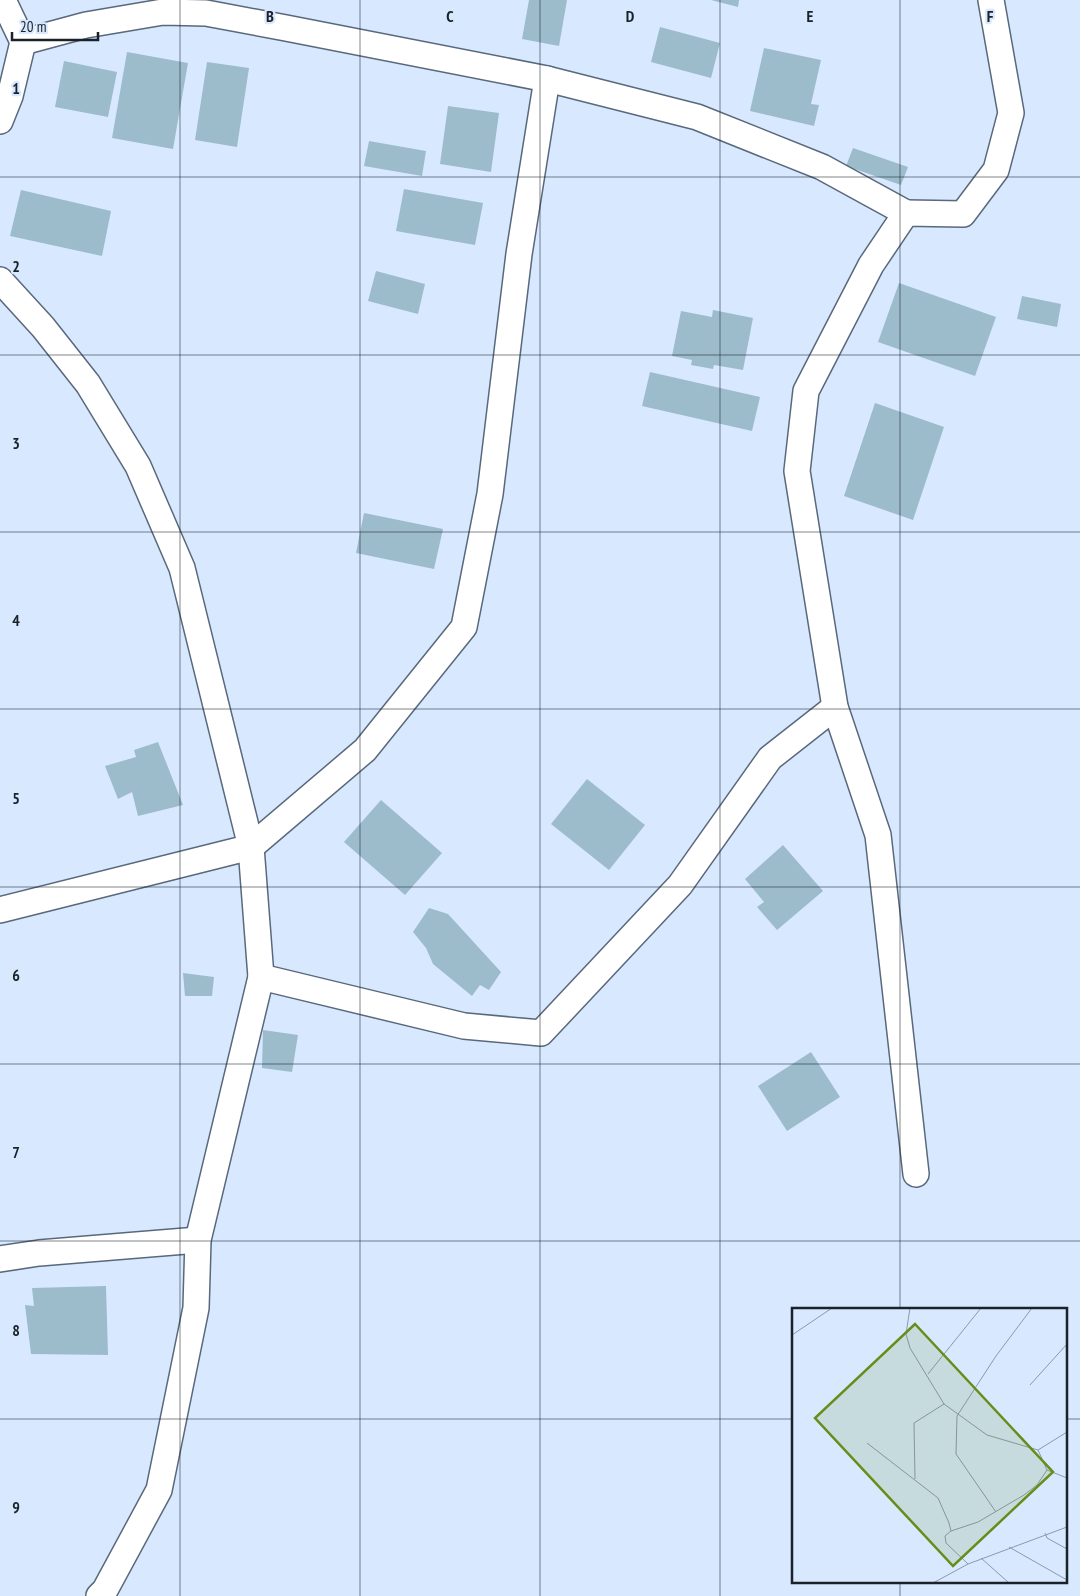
<svg xmlns="http://www.w3.org/2000/svg" width="1080" height="1596" viewBox="0 0 1080 1596" font-family="'PT Sans Narrow',sans-serif">
<rect width="100%" height="100%" fill="#d8e9ff"/>
<g fill="#9cbccc">
<path d="M 529,0 L 567,0 L 559,46 L 522,39 Z"/>
<path d="M 711,0 L 739,0 L 738,7 Z"/>
<path d="M 660,27 L 720,43 L 711,78 L 651,62 Z"/>
<path d="M 764,48 L 821,60 L 811,104 L 819,105 L 814,126 L 750,111 Z"/>
<path d="M 127,52 L 188,63 L 173,149 L 112,138 Z"/>
<path d="M 64,61 L 117,72 L 108,117 L 55,107 Z"/>
<path d="M 207,62 L 249,68 L 237,147 L 195,140 Z"/>
<path d="M 448,106 L 499,113 L 491,172 L 440,164 Z"/>
<path d="M 369,141 L 426,151 L 422,176 L 364,166 Z"/>
<path d="M 853,148 L 908,167 L 901,185 L 846,166 Z"/>
<path d="M 404,189 L 483,203 L 475,245 L 396,231 Z"/>
<path d="M 21,190 L 111,211 L 102,256 L 10,236 Z"/>
<path d="M 376,271 L 425,284 L 418,314 L 368,301 Z"/>
<path d="M 899,283 L 996,317 L 975,376 L 878,342 Z"/>
<path d="M 1022,296 L 1061,304 L 1057,327 L 1017,319 Z"/>
<path d="M 713,310 L 753,318 L 743,370 L 714,365 L 713,369 L 691,365 L 692,360 L 672,356 L 681,311 L 712,317 Z"/>
<path d="M 650,372 L 760,397 L 752,431 L 642,406 Z"/>
<path d="M 875,403 L 944,427 L 913,520 L 844,496 Z"/>
<path d="M 364,513 L 443,529 L 434,569 L 356,553 Z"/>
<path d="M 158,742 L 183,805 L 138,816 L 132,792 L 118,799 L 105,766 L 136,757 L 134,750 Z"/>
<path d="M 587,779 L 645,825 L 609,870 L 551,824 Z"/>
<path d="M 381,800 L 442,853 L 405,895 L 344,842 Z"/>
<path d="M 783,845 L 823,891 L 777,930 L 757,907 L 764,902 L 745,879 Z"/>
<path d="M 429,908 L 448,914 L 501,972 L 489,990 L 480,985 L 472,996 L 433,964 L 426,948 L 413,932 Z"/>
<path d="M 183,973 L 214,977 L 212,996 L 185,996 Z"/>
<path d="M 263,1030 L 298,1035 L 292,1072 L 262,1068 Z"/>
<path d="M 811,1052 L 840,1097 L 787,1131 L 758,1086 Z"/>
<path d="M 106,1286 L 108,1355 L 31,1354 L 25,1305 L 34,1306 L 32,1288 Z"/>
</g>
<g fill="none" stroke-linecap="round" stroke-linejoin="round">
<defs>
<g id="street">
<path d="M 23,42 L 86,25 L 163,12 L 206,13 L 286,28 L 547,79 L 697,117 L 822,167 L 906,213"/>
<path d="M 0,121 L 10,96 L 23,42 L 3,0"/>
<path d="M 0,280 L 43,327 L 88,384 L 138,466 L 182,568 L 251,847 L 261,977 L 198,1240 L 196,1308 L 159,1490 L 105,1590 L 99,1596"/>
<path d="M 0,910 L 251,847 L 365,750 L 464,627 L 490,494 L 519,254 L 547,79"/>
<path d="M 261,977 L 464,1026 L 541,1033 L 680,885 L 770,758 L 835,707"/>
<path d="M 916,1174 L 878,835 L 835,707 L 797,471 L 806,391 L 871,265 L 906,213 L 963,214 L 996,170 L 1011,113 L 991,0"/>
<path d="M 0,1259 L 39,1253 L 198,1240"/>
</g>
</defs>
<use href="#street" stroke="#59687b" stroke-width="28"/>
<use href="#street" stroke="#fff" stroke-width="25"/>
</g>
<path fill="none" stroke="#1b2129" stroke-width="1" stroke-opacity="0.55" d="M 180,0 L 180,1596M 360,0 L 360,1596M 540,0 L 540,1596M 720,0 L 720,1596M 900,0 L 900,1310M 0,177 L 1080,177M 0,355 L 1080,355M 0,532 L 1080,532M 0,709 L 1080,709M 0,887 L 1080,887M 0,1064 L 1080,1064M 0,1241 L 1080,1241M 0,1419 L 794,1419M 1066,1419 L 1080,1419M 900,1582 L 900,1596"/>
<g transform="translate(792 1308)">
<rect width="275" height="275" fill="#d8e9ff"/>
<path fill="none" stroke="#8c99a9" stroke-width="1" d="M 118,0 L 114,26 L 118,40 L 152,96 L 195,127 L 246,142 L 255,162 L 275,170M 0,27 L 40,0M 136,66 L 189,0M 238,77 L 275,36M 75,135 L 146,190 L 157,215 L 159,223 L 153,228 L 154,235 L 176,256M 246,142 L 275,124M 123,171 L 122,115 L 152,96M 204,204 L 164,146 L 165,108 L 204,48 L 240,0M 159,223 L 186,214 L 232,187 L 245,177 L 255,162M 253,225 L 255,230 L 275,241M 217,239 L 275,272M 189,250 L 217,275M 141,275 L 176,256 L 275,219"/>
<path fill="#678d19" fill-opacity="0.15" stroke="#678d19" stroke-width="2.5" d="M 123,16 L 261,164 L 161,258 L 23,110 Z"/>
<rect width="275" height="275" fill="none" stroke="#1b2129" stroke-width="2.5"/>
</g>
<g font-size="16" text-anchor="middle" font-weight="bold" fill="#1b2129" stroke="#d8e9ff" stroke-width="4.5" stroke-linejoin="round" paint-order="stroke">
<text x="270" y="22">B</text>
<text x="450" y="22">C</text>
<text x="630" y="22">D</text>
<text x="810" y="22">E</text>
<text x="990" y="22">F</text>
<text x="16" y="94">1</text>
<text x="16" y="272">2</text>
<text x="16" y="449">3</text>
<text x="16" y="626">4</text>
<text x="16" y="804">5</text>
<text x="16" y="981">6</text>
<text x="16" y="1158">7</text>
<text x="16" y="1336">8</text>
<text x="16" y="1513">9</text>
</g>
<path d="M12 32v8h86v-8" fill="none" stroke="#1b2129" stroke-width="2.5"/>
<text x="20" y="32" font-size="15" fill="#1b2129" stroke="#d8e9ff" stroke-width="4" paint-order="stroke">20 m</text>
</svg>
